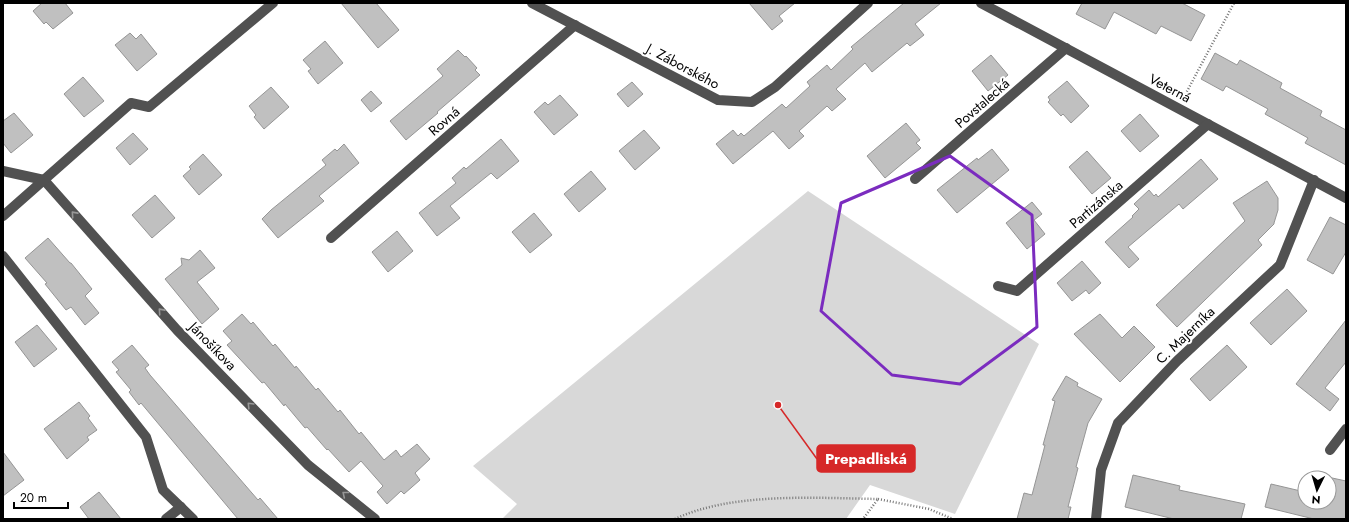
<svg xmlns="http://www.w3.org/2000/svg" width="1349" height="522" viewBox="0 0 1349 522" font-family="Jost,sans-serif">
<rect width="100%" height="100%" fill="#fff"/>
<path fill="#d8d8d8" d="M 808,191 L 1039,344 L 955,514 L 870,485 L 846,519 L 502,519 L 517,504 L 473,466 Z"/>
<g fill="#c0c0c0" stroke="#959595">
<path d="M 42,3 L 65,3 L 73,13 L 53,29 L 46,22 L 44,24 L 33,11 Z"/>
<path d="M 341,3 L 376,3 L 399,30 L 378,48 Z"/>
<path d="M 749,3 L 795,3 L 779,16 L 783,21 L 772,30 Z"/>
<path d="M 904,3 L 941,3 L 915,24 L 924,35 L 910,46 L 907,43 L 872,72 L 865,63 L 836,89 L 846,99 L 832,111 L 827,106 L 799,131 L 804,136 L 789,149 L 773,131 L 733,164 L 716,144 L 733,130 L 738,136 L 741,133 L 744,136 L 782,104 L 786,108 L 810,86 L 807,82 L 827,65 L 831,70 L 853,49 L 851,47 Z"/>
<path d="M 1082,3 L 1182,3 L 1205,15 L 1191,41 L 1161,26 L 1156,34 L 1114,12 L 1105,29 L 1076,14 Z"/>
<path d="M 130,33 L 136,39 L 141,34 L 157,54 L 137,71 L 115,45 Z"/>
<path d="M 325,41 L 343,63 L 318,84 L 308,71 L 311,69 L 303,60 Z"/>
<path d="M 458,50 L 465,57 L 466,56 L 477,68 L 475,70 L 480,75 L 437,112 L 438,113 L 406,140 L 390,121 L 443,76 L 437,69 Z"/>
<path d="M 1215,53 L 1237,65 L 1240,60 L 1282,83 L 1280,88 L 1322,111 L 1320,116 L 1346,130 L 1346,165 L 1305,143 L 1308,138 L 1265,114 L 1268,109 L 1226,86 L 1223,91 L 1201,79 Z"/>
<path d="M 991,55 L 1008,75 L 988,91 L 972,71 Z"/>
<path d="M 83,77 L 104,101 L 84,117 L 64,94 Z"/>
<path d="M 1067,81 L 1089,106 L 1071,123 L 1063,114 L 1061,116 L 1048,102 L 1050,100 L 1048,97 Z"/>
<path d="M 632,82 L 643,94 L 628,107 L 617,94 Z"/>
<path d="M 271,87 L 289,107 L 264,129 L 254,117 L 256,115 L 249,106 Z"/>
<path d="M 371,91 L 382,103 L 371,112 L 361,100 Z"/>
<path d="M 560,95 L 578,115 L 554,135 L 534,112 L 545,102 L 548,105 Z"/>
<path d="M 14,113 L 33,135 L 11,153 L 3,143 L 3,121 Z"/>
<path d="M 1140,114 L 1159,136 L 1140,152 L 1121,131 Z"/>
<path d="M 906,123 L 920,140 L 916,143 L 921,148 L 885,178 L 867,156 Z"/>
<path d="M 644,130 L 660,148 L 635,170 L 619,151 Z"/>
<path d="M 133,133 L 148,149 L 130,165 L 116,148 Z"/>
<path d="M 501,139 L 519,161 L 497,179 L 491,173 L 450,206 L 460,218 L 437,236 L 419,213 L 456,183 L 452,178 L 464,167 L 466,169 Z"/>
<path d="M 344,144 L 359,163 L 319,196 L 324,201 L 278,238 L 262,219 L 271,210 L 326,165 L 322,160 L 335,149 L 337,151 Z"/>
<path d="M 992,149 L 1009,170 L 957,213 L 937,190 L 977,158 L 978,160 Z"/>
<path d="M 1087,151 L 1111,178 L 1092,194 L 1069,167 Z"/>
<path d="M 203,154 L 222,175 L 199,195 L 183,176 L 191,169 L 189,167 Z"/>
<path d="M 1201,159 L 1218,179 L 1183,209 L 1179,204 L 1128,247 L 1139,259 L 1129,268 L 1105,242 L 1133,217 L 1132,216 L 1139,209 L 1134,204 L 1149,190 L 1154,196 L 1156,194 L 1158,197 Z"/>
<path d="M 591,171 L 606,189 L 579,212 L 564,194 Z"/>
<path d="M 1267,181 L 1278,198 L 1278,210 L 1274,223 L 1274,224 L 1258,240 L 1262,245 L 1177,327 L 1156,305 L 1245,221 L 1233,203 Z"/>
<path d="M 155,195 L 175,218 L 152,238 L 132,215 Z"/>
<path d="M 1032,202 L 1042,214 L 1034,220 L 1045,234 L 1027,249 L 1006,223 Z"/>
<path d="M 534,213 L 552,235 L 530,253 L 512,232 Z"/>
<path d="M 1330,217 L 1346,225 L 1346,252 L 1333,274 L 1307,260 Z"/>
<path d="M 397,231 L 413,251 L 388,272 L 372,252 Z"/>
<path d="M 48,238 L 70,263 L 71,263 L 92,289 L 85,296 L 99,313 L 85,325 L 71,307 L 66,310 L 45,284 L 47,283 L 25,258 Z"/>
<path d="M 200,250 L 215,268 L 197,282 L 219,309 L 202,324 L 165,279 L 182,265 L 181,258 L 189,260 Z"/>
<path d="M 1082,261 L 1101,283 L 1089,294 L 1086,290 L 1072,301 L 1057,283 Z"/>
<path d="M 1287,289 L 1307,311 L 1271,345 L 1250,323 Z"/>
<path d="M 242,314 L 251,324 L 253,322 L 273,346 L 275,344 L 295,368 L 296,366 L 316,390 L 318,388 L 338,412 L 340,410 L 359,434 L 361,432 L 384,460 L 396,450 L 401,457 L 417,444 L 430,459 L 415,473 L 420,480 L 404,494 L 401,491 L 387,504 L 377,492 L 383,486 L 361,461 L 349,472 L 328,449 L 327,450 L 307,427 L 305,428 L 285,404 L 284,406 L 264,382 L 262,383 L 227,345 L 232,341 L 223,331 Z"/>
<path d="M 1100,314 L 1122,338 L 1134,326 L 1155,347 L 1120,382 L 1074,334 Z"/>
<path d="M 1346,320 L 1346,362 L 1325,388 L 1339,399 L 1330,411 L 1296,384 Z"/>
<path d="M 37,325 L 57,349 L 34,367 L 15,342 Z"/>
<path d="M 132,345 L 149,365 L 145,368 L 150,375 L 258,500 L 260,498 L 278,519 L 238,519 L 141,403 L 139,405 L 129,392 L 131,390 L 116,372 L 119,370 L 112,362 Z"/>
<path d="M 1227,345 L 1247,367 L 1210,401 L 1190,379 Z"/>
<path d="M 1066,376 L 1078,383 L 1077,386 L 1102,399 L 1088,423 L 1076,467 L 1078,468 L 1068,507 L 1071,507 L 1068,519 L 1017,519 L 1024,493 L 1032,495 L 1045,445 L 1043,445 L 1055,401 L 1052,400 Z"/>
<path d="M 79,402 L 90,416 L 88,418 L 97,430 L 87,437 L 89,440 L 67,459 L 44,429 Z"/>
<path d="M 3,452 L 24,480 L 3,496 Z"/>
<path d="M 1133,475 L 1180,486 L 1179,490 L 1245,504 L 1241,519 L 1174,519 L 1125,507 Z"/>
<path d="M 1323,476 L 1346,481 L 1346,519 L 1314,519 L 1265,507 L 1271,484 L 1305,492 L 1305,502 L 1329,502 L 1329,478 L 1322,478 Z"/>
<path d="M 99,492 L 121,519 L 89,519 L 80,507 Z"/>
</g>
<g fill="none" stroke-linecap="round" stroke-linejoin="round">
<g stroke="#737373" stroke-width="2.5" stroke-dasharray="1 2" stroke-linecap="butt">
<path d="M 1184,97 L 1234,3"/>
<path d="M 878,499 L 929,509 L 953,519"/>
<path d="M 675,519 C 732,492 815,498 878,499 L 863,519"/>
</g>
<g stroke="#515151" stroke-width="10">
<path d="M 532,3 L 718,100 L 752,102 L 775,87 L 868,3"/>
<path d="M 981,3 L 1346,198"/>
<path d="M 3,171 L 44,180 L 177,330 L 308,465 L 375,519"/>
<path d="M 915,179 L 1066,48"/>
<path d="M 3,216 L 131,103 L 149,107 L 273,3"/>
<path d="M 331,238 L 575,25"/>
<path d="M 3,256 L 146,437 L 163,490 L 193,519"/>
<path d="M 998,286 L 1017,291 L 1208,124"/>
<path d="M 1330,450 L 1346,429"/>
<path d="M 166,519 L 181,507"/>
<path d="M 1096,519 L 1101,470 L 1118,423 L 1177,361 L 1280,265 L 1314,180"/>
</g>
</g>
<defs><path id="oneway-chevron" d="M-2-3.5L2.5 0L-2 3.5" fill="none" stroke-width="1.6" stroke-linecap="round" stroke-linejoin="round"/></defs>
<g stroke="#979797">
<use href="#oneway-chevron" transform="translate(74 214) rotate(-132)"/>
<use href="#oneway-chevron" transform="translate(161 311) rotate(-132)"/>
<use href="#oneway-chevron" transform="translate(250 405) rotate(-134)"/>
<use href="#oneway-chevron" transform="translate(345 494) rotate(-141)"/>
</g>
<path fill="none" stroke="#7b2cbf" stroke-width="3" stroke-linejoin="round" d="M 950,156 L 1032,215 L 1037,327 L 960,384 L 892,375 L 821,311 L 841,203 Z"/>
<g text-anchor="middle" stroke-width="4" stroke-linejoin="round" paint-order="stroke">
<g font-size="14" fill="#000" stroke="#fff">
<text transform="translate(683 66) rotate(28)" y="5">J. Záborského</text>
<text transform="translate(1170 88) rotate(28)" y="5">Veterná</text>
<text transform="translate(982 103) rotate(-41)" y="5">Povstalecká</text>
<text transform="translate(444 121) rotate(-41)" y="5">Rovná</text>
<text transform="translate(1096 204) rotate(-41)" y="5">Partizánska</text>
<text transform="translate(1185 335) rotate(-44)" y="5">C. Majerníka</text>
<text transform="translate(213 346) rotate(46)" y="5">Jánošíkova</text>
</g>
</g>
<path fill="none" stroke="#d62828" stroke-width="1.5" d="M778 405L817 459"/>
<circle fill="#d62828" stroke="#fff" stroke-width="1.5" cx="778" cy="405" r="4"/>
<rect fill="#d62828" stroke="#d62828" stroke-width="1.5" x="817" y="445" width="98" height="27" rx="4"/>
<g font-size="15" text-anchor="middle" font-weight="bold" fill="#fff">
<text x="866" y="464">Prepadliská</text>
</g>
<rect width="1349" height="522" fill="none" stroke="#000000" stroke-width="8"/>
<g transform="translate(1317 490) rotate(185)"><circle r="19" fill="#ffffff" stroke="#999999"/>
<path d="M0-3L7 15L0 10L-7 15Z" fill="#000000"/>
<text y="-6" font-size="11" font-weight="bold" text-anchor="middle" fill="#000000">N</text>
</g>
<path d="M14 502v6h54v-6" fill="none" stroke="#000000" stroke-width="2"/>
<text x="20" y="502" font-size="12" fill="#000000" stroke="#ffffff" stroke-width="3" paint-order="stroke">20 m</text>
</svg>
